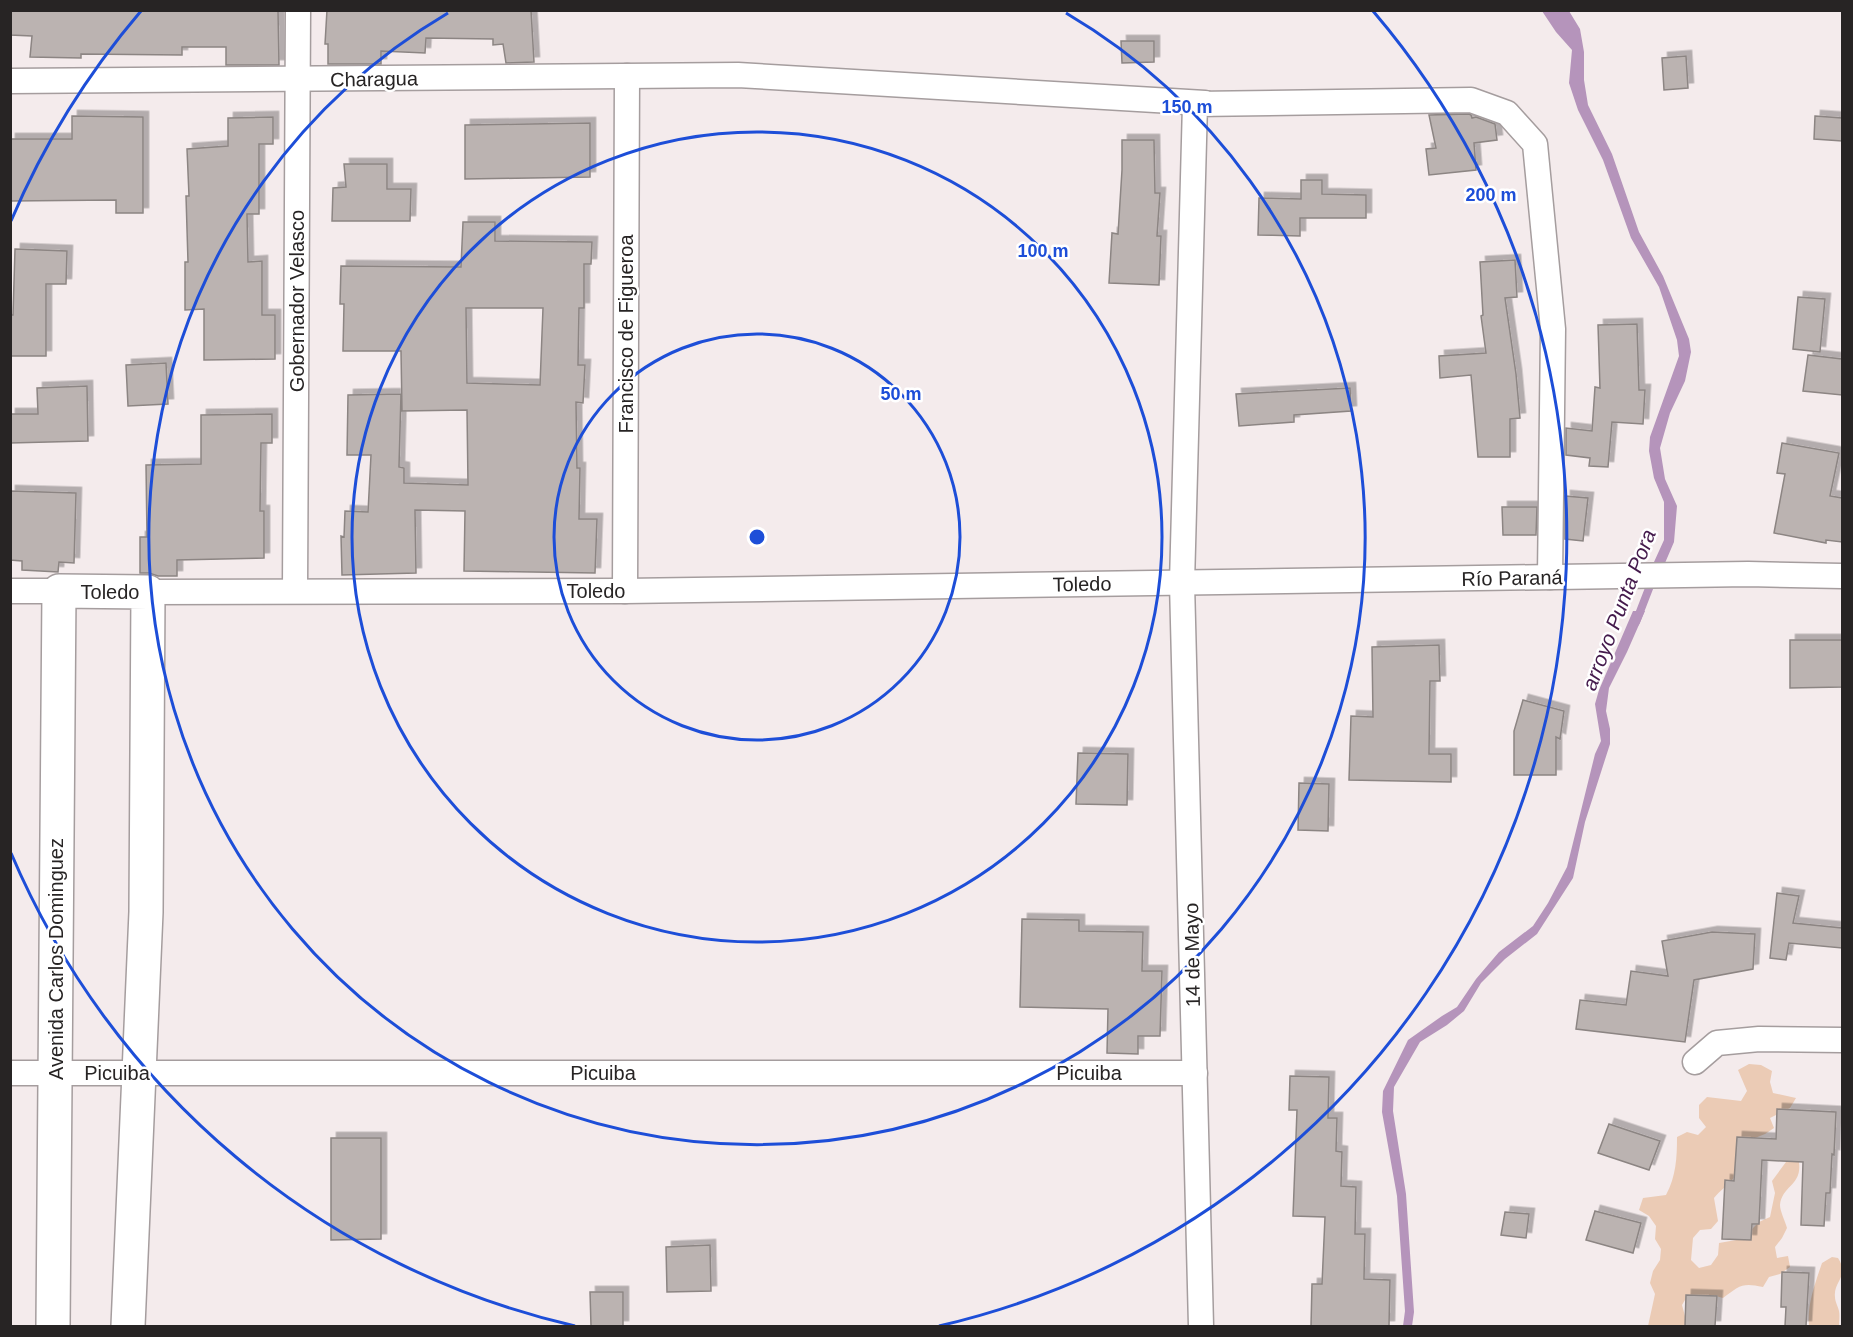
<svg xmlns="http://www.w3.org/2000/svg" width="1853" height="1337" viewBox="0 0 1853 1337" font-family="Helvetica,sans-serif">
<defs>
<filter id="shadow"><feDropShadow dx="5.5" dy="-5.5" stdDeviation="0" flood-color="#0004"/></filter>
</defs>
<rect width="100%" height="100%" fill="#f4ebec"/>
<g fill="#ebcbb5">
<path d="M 1749,1064 L 1761,1065 L 1772,1071 L 1770,1082 L 1773,1093 L 1796,1098 L 1790,1108 L 1770,1118 L 1774,1128 L 1765,1134 L 1745,1142 C 1742,1153 1741,1167 1735,1176 C 1729,1185 1720,1190 1714,1198 L 1718,1221 L 1711,1229 L 1700,1230 L 1693,1238 L 1691,1260 L 1699,1268 L 1711,1265 L 1718,1255 L 1719,1243 L 1742,1239 L 1759,1222 L 1770,1217 L 1775,1193 L 1772,1181 L 1786,1162 L 1788,1151 L 1798,1157 C 1805,1186 1782,1184 1780,1205 C 1780,1211 1785,1221 1787,1228 L 1782,1238 L 1775,1247 L 1777,1258 L 1788,1256 L 1790,1267 L 1780,1274 L 1769,1277 L 1763,1287 C 1742,1282 1739,1286 1723,1298 L 1712,1295 L 1688,1295 L 1682,1305 L 1685,1316 L 1686,1326 L 1648,1326 L 1655,1294 L 1650,1283 L 1653,1271 L 1660,1260 L 1661,1249 L 1655,1239 L 1656,1226 L 1649,1216 L 1639,1210 L 1643,1198 L 1666,1195 C 1676,1176 1677,1158 1677,1137 L 1687,1132 L 1698,1135 L 1706,1127 L 1699,1118 L 1699,1105 L 1707,1097 L 1741,1101 L 1747,1091 L 1738,1070 Z"/>
<path d="M 1832,1257 L 1838,1258 C 1850,1277 1833,1281 1835,1297 C 1835,1302 1838,1306 1839,1311 C 1840,1316 1839,1322 1839,1326 L 1809,1326 C 1807,1304 1815,1284 1822,1263 Z"/>
</g>
<g fill="#b594bb">
<path d="M 1542,11 L 1569,11 L 1580,29 L 1584,52 L 1584,80 L 1588,105 L 1612,154 L 1639,232 L 1663,276 L 1689,339 L 1691,352 L 1685,381 L 1670,413 L 1660,448 L 1665,479 L 1677,506 L 1674,542 L 1665,563 L 1654,562 L 1664,540 L 1664,502 L 1654,478 L 1649,451 L 1650,437 L 1679,356 L 1677,340 L 1659,287 L 1631,238 L 1603,160 L 1578,110 L 1569,83 L 1572,50 L 1556,32 Z"/>
<path d="M 1633,611 L 1645,611 L 1627,652 L 1609,688 L 1606,711 L 1610,729 L 1610,744 L 1585,822 L 1573,878 L 1537,934 L 1505,959 L 1481,983 L 1464,1011 L 1447,1025 L 1420,1042 L 1394,1087 L 1393,1111 L 1406,1194 L 1414,1312 L 1412,1326 L 1403,1326 L 1405,1311 L 1397,1196 L 1382,1112 L 1383,1091 L 1408,1040 L 1442,1016 L 1457,1007 L 1476,979 L 1499,952 L 1533,926 L 1548,903 L 1567,867 L 1595,754 L 1601,741 L 1595,704 L 1599,690 Z"/>
</g>
<g fill="none" stroke-linecap="round" stroke-linejoin="round">
<path stroke="#b594bb" stroke-width="8" d="M 1636,622 L 1653,578"/>
</g>
<g fill="#bbb3b1" stroke="#8c8583" stroke-width="1.5" fill-rule="evenodd" filter="url(#shadow)">
<path d="M 10,10 L 278,10 L 279,65 L 226,65 L 226,47 L 182,47 L 182,55 L 81,54 L 81,58 L 30,57 L 32,36 L 10,35 Z"/>
<path d="M 327,10 L 531,10 L 534,62 L 506,63 L 503,44 L 493,45 L 493,39 L 426,38 L 425,53 L 381,51 L 381,64 L 328,64 L 328,44 L 325,44 Z"/>
<path d="M 1121,41 L 1154,41 L 1154,62 L 1122,63 Z"/>
<path d="M 1686,56 L 1688,88 L 1664,90 L 1662,58 Z"/>
<path d="M 1469,114 L 1471,115 L 1472,118 L 1476,117 L 1495,124 L 1497,140 L 1474,143 L 1476,170 L 1429,175 L 1426,149 L 1436,148 L 1429,115 Z"/>
<path d="M 72,116 L 143,117 L 143,213 L 116,213 L 116,200 L 10,201 L 10,139 L 72,139 Z"/>
<path d="M 1815,116 L 1842,118 L 1842,141 L 1814,139 Z"/>
<path d="M 273,117 L 273,144 L 259,144 L 259,214 L 247,214 L 248,262 L 262,261 L 262,315 L 275,315 L 275,359 L 204,360 L 204,309 L 185,310 L 185,262 L 188,262 L 186,196 L 189,196 L 187,149 L 228,146 L 228,118 Z"/>
<path d="M 590,123 L 590,177 L 465,179 L 465,125 Z"/>
<path d="M 1122,140 L 1154,140 L 1155,193 L 1160,193 L 1157,236 L 1161,236 L 1159,285 L 1109,283 L 1112,233 L 1118,234 L 1122,170 Z"/>
<path d="M 344,164 L 387,164 L 387,189 L 411,189 L 410,221 L 332,221 L 333,188 L 346,187 Z"/>
<path d="M 1301,180 L 1322,180 L 1322,194 L 1366,195 L 1366,218 L 1300,218 L 1300,236 L 1258,235 L 1259,198 L 1301,199 Z"/>
<path d="M 463,222 L 495,222 L 495,241 L 592,242 L 591,264 L 584,264 L 584,308 L 579,308 L 578,365 L 585,365 L 583,403 L 576,402 L 577,468 L 580,468 L 579,519 L 597,519 L 595,573 L 464,571 L 465,511 L 415,510 L 416,573 L 342,575 L 341,536 L 344,537 L 345,511 L 368,512 L 371,455 L 347,455 L 348,395 L 401,394 L 399,467 L 404,468 L 404,483 L 468,485 L 467,410 L 402,411 L 401,351 L 343,351 L 344,304 L 340,304 L 341,266 L 461,267 ZM 466,308 L 543,308 L 540,385 L 467,383 Z"/>
<path d="M 15,249 L 67,251 L 66,284 L 46,284 L 46,356 L 10,356 L 10,315 L 13,315 Z"/>
<path d="M 1515,260 L 1517,297 L 1505,298 L 1516,374 L 1520,418 L 1510,419 L 1510,457 L 1478,457 L 1471,375 L 1440,378 L 1439,356 L 1486,353 L 1481,316 L 1483,315 L 1480,262 Z"/>
<path d="M 1798,297 L 1825,299 L 1820,352 L 1793,349 Z"/>
<path d="M 1637,324 L 1639,390 L 1645,390 L 1643,424 L 1612,422 L 1608,467 L 1589,466 L 1590,458 L 1566,455 L 1566,428 L 1592,431 L 1595,387 L 1600,388 L 1598,325 Z"/>
<path d="M 1808,355 L 1842,359 L 1842,395 L 1803,391 Z"/>
<path d="M 166,363 L 168,404 L 128,406 L 126,365 Z"/>
<path d="M 87,386 L 88,441 L 10,443 L 10,414 L 38,414 L 37,388 Z"/>
<path d="M 1350,388 L 1351,411 L 1294,415 L 1294,422 L 1239,426 L 1236,394 Z"/>
<path d="M 272,414 L 272,443 L 261,443 L 260,511 L 264,511 L 264,558 L 177,560 L 177,576 L 158,576 L 149,573 L 140,573 L 140,537 L 147,537 L 146,465 L 201,464 L 201,415 Z"/>
<path d="M 1782,443 L 1839,453 L 1830,496 L 1842,498 L 1842,542 L 1826,540 L 1826,543 L 1774,533 L 1785,474 L 1777,473 Z"/>
<path d="M 10,491 L 76,493 L 74,563 L 59,562 L 58,572 L 22,570 L 22,561 L 10,560 Z"/>
<path d="M 1565,496 L 1588,498 L 1583,541 L 1565,539 Z"/>
<path d="M 1502,507 L 1537,507 L 1536,535 L 1503,535 Z"/>
<path d="M 1790,640 L 1842,640 L 1842,687 L 1790,688 Z"/>
<path d="M 1439,645 L 1440,681 L 1430,681 L 1429,754 L 1451,754 L 1451,782 L 1349,780 L 1351,716 L 1373,717 L 1372,647 Z"/>
<path d="M 1523,700 L 1564,711 L 1560,739 L 1556,737 L 1556,775 L 1514,775 L 1514,731 Z"/>
<path d="M 1078,753 L 1128,754 L 1127,805 L 1076,804 Z"/>
<path d="M 1299,783 L 1329,784 L 1328,831 L 1298,830 Z"/>
<path d="M 1777,893 L 1799,896 L 1793,923 L 1842,928 L 1842,948 L 1789,943 L 1786,960 L 1770,958 Z"/>
<path d="M 1022,919 L 1079,920 L 1079,931 L 1143,932 L 1142,971 L 1162,971 L 1160,1036 L 1138,1036 L 1138,1054 L 1107,1053 L 1108,1009 L 1020,1007 Z"/>
<path d="M 1712,932 L 1755,934 L 1753,969 L 1694,980 L 1685,1042 L 1576,1029 L 1580,1000 L 1626,1005 L 1631,971 L 1668,976 L 1662,941 Z"/>
<path d="M 1290,1076 L 1329,1077 L 1328,1118 L 1337,1118 L 1336,1151 L 1342,1152 L 1341,1186 L 1356,1187 L 1355,1234 L 1365,1234 L 1364,1279 L 1390,1280 L 1389,1326 L 1311,1326 L 1312,1284 L 1322,1284 L 1325,1217 L 1293,1216 L 1297,1110 L 1289,1110 Z"/>
<path d="M 1777,1109 L 1836,1112 L 1834,1155 L 1832,1154 L 1830,1193 L 1826,1193 L 1824,1226 L 1801,1225 L 1803,1162 L 1762,1160 L 1759,1224 L 1752,1224 L 1751,1240 L 1722,1239 L 1725,1180 L 1734,1181 L 1737,1137 L 1776,1139 Z"/>
<path d="M 1609,1124 L 1660,1141 L 1649,1170 L 1598,1153 Z"/>
<path d="M 331,1138 L 381,1138 L 381,1239 L 331,1240 Z"/>
<path d="M 1595,1211 L 1641,1223 L 1633,1253 L 1586,1240 Z"/>
<path d="M 1505,1212 L 1529,1214 L 1526,1238 L 1501,1235 Z"/>
<path d="M 710,1245 L 711,1291 L 667,1292 L 666,1247 Z"/>
<path d="M 1782,1272 L 1809,1273 L 1806,1326 L 1785,1326 L 1786,1307 L 1781,1307 Z"/>
<path d="M 590,1292 L 623,1292 L 623,1326 L 591,1326 Z"/>
<path d="M 1686,1295 L 1717,1296 L 1715,1326 L 1685,1326 Z"/>
</g>
<g fill="none" stroke-linecap="round" stroke-linejoin="round">
<defs>
<g id="street">
<path d="M 10,81 L 738,75 L 1205,103"/>
<path d="M 10,591 L 59,591"/>
<path d="M 295,591 L 298,10"/>
<path d="M 625,591 L 627,76"/>
<path d="M 148,592 L 625,591 L 1748,574 L 1842,576"/>
<path d="M 1695,1062 L 1717,1043 L 1759,1039 L 1842,1040"/>
<path d="M 10,1073 L 1195,1073"/>
<path d="M 1201,1326 L 1182,583 L 1195,104 L 1471,100 L 1507,113 L 1535,144 L 1553,329 L 1550,577"/>
</g>
<path id="secondary" d="M 53,1326 L 59,591 L 148,592 L 146,912 L 128,1326"/>
</defs>
<use href="#street" stroke="#a59d9e" stroke-width="27"/>
<use href="#secondary" stroke="#a59d9e" stroke-width="36"/>
<use href="#street" stroke="#fff" stroke-width="24"/>
<use href="#secondary" stroke="#fff" stroke-width="33"/>
</g>
<g fill="none" stroke="#1d4ed8" stroke-width="3">
<circle cx="757" cy="537" r="203"/>
<circle cx="757" cy="537" r="405"/>
<path d="M1066 13A608 608 0 1 1 448 13"/>
<path d="M575 1326A810 810 0 0 1 11 853M11 221A810 810 0 0 1 141 11M1373 11A810 810 0 0 1 939 1326"/>
</g>
<g text-anchor="middle" stroke-width="5" stroke-linejoin="round" paint-order="stroke">
<g font-size="20" fill="#272424" stroke="#fff">
<text transform="translate(374 79) rotate(-1)" y="7">Charagua</text>
<text transform="translate(297 301) rotate(-90)" y="7">Gobernador Velasco</text>
<text transform="translate(626 334) rotate(-90)" y="7">Francisco de Figueroa</text>
<text transform="translate(1512 578) rotate(-1)" y="7">Río Paraná</text>
<text transform="translate(1082 584) rotate(-1)" y="7">Toledo</text>
<text x="596" y="598">Toledo</text>
<text x="110" y="599">Toledo</text>
<text transform="translate(1192 955) rotate(-91)" y="7">14 de Mayo</text>
<text transform="translate(56 959) rotate(-90)" y="7">Avenida Carlos Dominguez</text>
<text x="117" y="1080">Picuiba</text>
<text x="603" y="1080">Picuiba</text>
<text x="1089" y="1080">Picuiba</text>
</g>
<g font-size="21" font-style="italic" fill="#441a4c" stroke="#fff">
<text transform="translate(1619 610) rotate(-69)" y="7">arroyo Punta Pora</text>
</g>
</g>
<circle cx="757" cy="537" r="9" fill="#1d4ed8" stroke="#fff" stroke-width="3"/>
<g font-size="18" text-anchor="middle" font-weight="bold" fill="#1d4ed8" stroke="#fff" stroke-width="5" stroke-linejoin="round" paint-order="stroke">
<text x="1187" y="113">150 m</text>
<text x="1491" y="201">200 m</text>
<text x="1043" y="257">100 m</text>
<text x="901" y="400">50 m</text>
</g>
<rect width="1853" height="1337" fill="none" stroke="#272424" stroke-width="24"/>
</svg>
